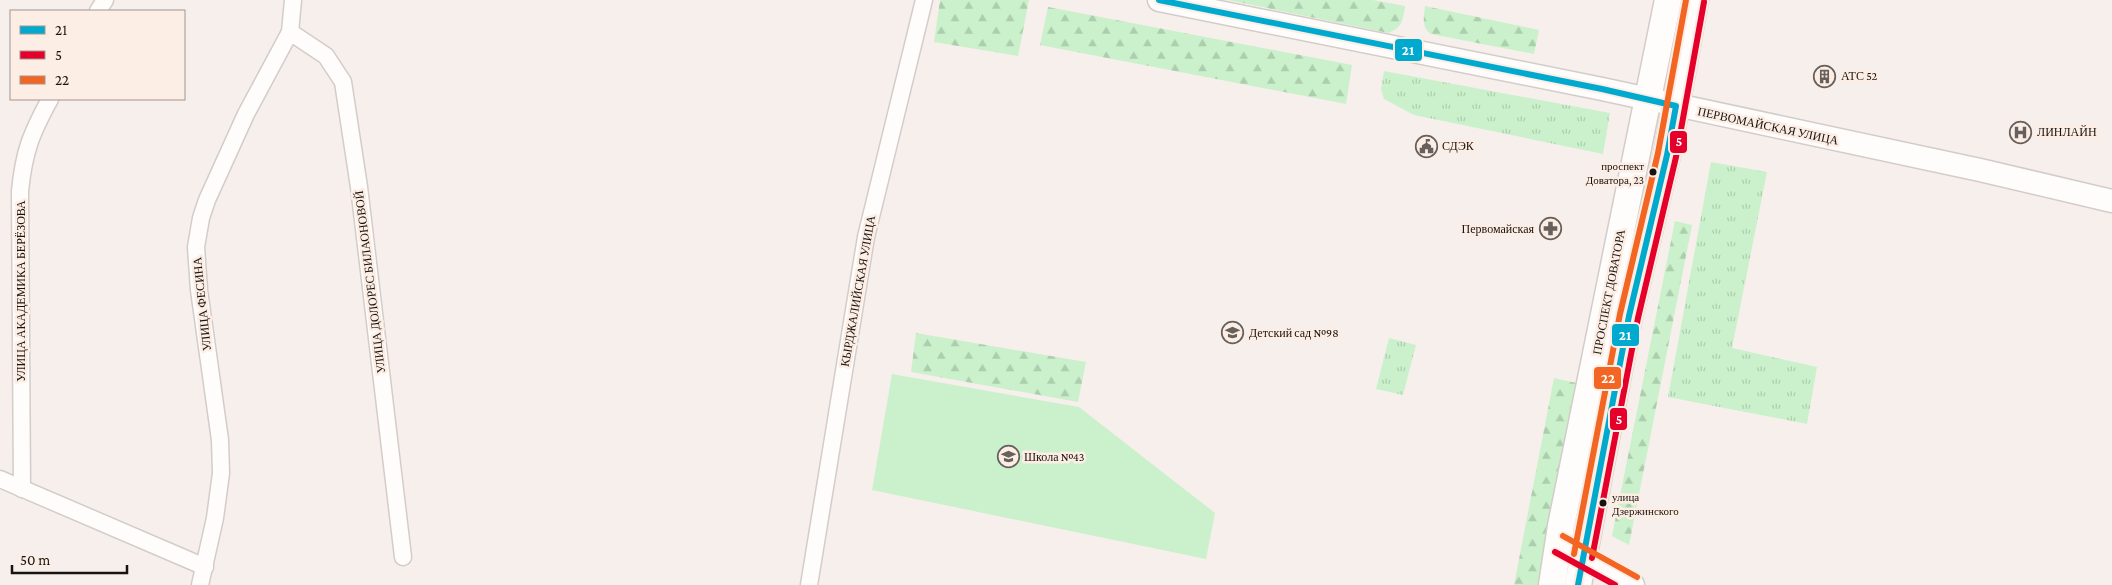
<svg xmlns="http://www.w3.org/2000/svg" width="2112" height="585" viewBox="0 0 2112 585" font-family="'Crimson Pro',serif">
<defs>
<pattern id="forest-firs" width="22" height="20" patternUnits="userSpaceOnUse" patternTransform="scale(1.25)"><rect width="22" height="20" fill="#caf1cb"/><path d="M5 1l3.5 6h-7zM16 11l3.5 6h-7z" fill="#adcead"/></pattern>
<pattern id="park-tufts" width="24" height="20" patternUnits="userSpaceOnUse" patternTransform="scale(1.25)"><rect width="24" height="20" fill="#caf1cb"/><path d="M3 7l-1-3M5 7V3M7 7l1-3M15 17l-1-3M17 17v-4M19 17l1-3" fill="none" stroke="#adcead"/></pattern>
</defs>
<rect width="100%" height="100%" fill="#f7efeb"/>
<g fill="url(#forest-firs)">
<path d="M 940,0 L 1029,0 L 1018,56 L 934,42 Z"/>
<path d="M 1228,0 L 1373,0 L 1405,6 C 1403,20 1402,28 1388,33 Z"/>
<path d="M 1425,6 L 1539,30 L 1534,54 L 1431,34 C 1421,27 1424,17 1425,6 Z"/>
<path d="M 1048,7 L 1352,65 L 1346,104 L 1040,45 Z"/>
<path d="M 1675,221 L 1692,225 L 1629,545 L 1612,536 Z"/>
<path d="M 916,333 L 1086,362 L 1078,402 L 911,372 Z"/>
<path d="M 1554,378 L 1581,384 L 1539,585 L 1514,585 Z"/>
</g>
<g fill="url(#park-tufts)">
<path d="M 1384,71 L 1610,113 L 1603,154 L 1414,115 L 1384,99 L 1381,89 Z"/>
<path d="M 1711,162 L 1767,172 L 1732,348 L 1817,367 L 1807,424 L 1668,397 Z"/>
<path d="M 1389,338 L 1416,345 L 1403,395 L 1376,389 Z"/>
</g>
<path fill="#caf1cb" d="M 892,374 L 1079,407 L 1215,513 L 1206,559 L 872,490 Z"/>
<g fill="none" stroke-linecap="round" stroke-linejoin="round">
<defs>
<g id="street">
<path d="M 98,11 L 105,0"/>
<path d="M 290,32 L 326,56 L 343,82 L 359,187 L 403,557"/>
<path d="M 0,479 L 205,567"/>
<path d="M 22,489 L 20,191 C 24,151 31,134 50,99"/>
<path d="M 200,585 L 215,518 L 221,473 L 220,440 L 199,290 L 196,247 L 201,218 L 207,200 L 246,114 L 290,32 L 293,0"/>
<path d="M 809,585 L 866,237 L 924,0"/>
</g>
<g id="secondary">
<path d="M 1159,0 L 1602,89 L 1980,170 L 2112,201"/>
<path d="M 1569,549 L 1633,585"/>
</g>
<g id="primary">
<path d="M 1552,585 L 1561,526 L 1668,0"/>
<path d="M 1578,585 L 1629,316 L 1667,155 L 1695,0"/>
</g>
</defs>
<use href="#street" stroke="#d4ccc9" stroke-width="19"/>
<use href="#secondary" stroke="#d4ccc9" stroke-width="25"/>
<use href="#primary" stroke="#d4ccc9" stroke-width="29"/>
<use href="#street" stroke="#fefdfc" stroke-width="16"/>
<use href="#secondary" stroke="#fefdfc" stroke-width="22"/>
<use href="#primary" stroke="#fefdfc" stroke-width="26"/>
<defs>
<path id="bus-1" d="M 1159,0 L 1602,89 L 1676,106 L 1667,155 L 1629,316 L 1578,585"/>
<g id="bus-2">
<path d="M 1555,552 L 1615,585"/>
<path d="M 1592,558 L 1638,318 L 1676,157 L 1704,2"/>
</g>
<g id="bus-3">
<path d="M 1563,536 L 1637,577"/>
<path d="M 1574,554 L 1620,314 L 1658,153 L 1686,0"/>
</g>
</defs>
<use href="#bus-1" stroke="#fdeee5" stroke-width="10"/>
<use href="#bus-2" stroke="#fdeee5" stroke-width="10"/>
<use href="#bus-3" stroke="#fdeee5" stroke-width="10"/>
<use href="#bus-1" stroke="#00a9ce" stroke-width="6"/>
<use href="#bus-2" stroke="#e4002b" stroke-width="6"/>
<use href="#bus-3" stroke="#f26522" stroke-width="6"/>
</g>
<defs>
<symbol id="building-ring" viewBox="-11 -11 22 22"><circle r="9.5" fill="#fdeee5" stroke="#67605c" stroke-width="1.5"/><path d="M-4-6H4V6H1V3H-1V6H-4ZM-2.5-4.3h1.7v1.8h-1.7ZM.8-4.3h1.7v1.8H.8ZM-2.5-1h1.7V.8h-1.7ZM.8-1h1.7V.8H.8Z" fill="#67605c"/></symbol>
<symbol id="hospital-ring" viewBox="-11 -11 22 22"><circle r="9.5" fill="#fdeee5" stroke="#67605c" stroke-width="1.5"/><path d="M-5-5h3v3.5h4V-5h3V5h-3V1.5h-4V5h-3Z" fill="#67605c"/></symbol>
<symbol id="civic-ring" viewBox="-11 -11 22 22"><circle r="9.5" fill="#fdeee5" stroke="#67605c" stroke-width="1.5"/><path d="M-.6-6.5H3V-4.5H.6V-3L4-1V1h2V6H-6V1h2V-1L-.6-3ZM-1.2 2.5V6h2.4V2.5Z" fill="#67605c"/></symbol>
<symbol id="pharmacy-ring" viewBox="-11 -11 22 22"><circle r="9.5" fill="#fdeee5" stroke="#67605c" stroke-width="1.5"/><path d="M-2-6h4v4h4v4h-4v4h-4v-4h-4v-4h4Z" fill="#67605c"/></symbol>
<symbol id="school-ring" viewBox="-11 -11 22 22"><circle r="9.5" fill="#fdeee5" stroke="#67605c" stroke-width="1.5"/><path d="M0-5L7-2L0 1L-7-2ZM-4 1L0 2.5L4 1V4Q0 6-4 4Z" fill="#67605c"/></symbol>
</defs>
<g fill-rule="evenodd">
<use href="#building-ring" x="1812" y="64" width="25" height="25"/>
<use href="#hospital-ring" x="2008" y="120" width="25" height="25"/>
<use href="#civic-ring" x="1414" y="134" width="25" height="25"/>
<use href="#pharmacy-ring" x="1538" y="216" width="25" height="25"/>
<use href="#school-ring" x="1220" y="320" width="25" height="25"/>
<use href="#school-ring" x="996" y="444" width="25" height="25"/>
</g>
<g fill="#19130f" stroke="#fdeee5" stroke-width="2">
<circle cx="1653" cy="172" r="4.5"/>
<circle cx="1603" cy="503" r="4.5"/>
</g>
<g text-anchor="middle" stroke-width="5" stroke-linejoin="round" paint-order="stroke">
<g font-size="11" fill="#19130f" stroke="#fdeee5" text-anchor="end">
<text x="1644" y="170">проспект<tspan x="1644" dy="14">Доватора, 23</tspan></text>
<text x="1612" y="501" text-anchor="start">улица<tspan x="1612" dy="14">Дзержинского</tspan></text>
</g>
<g font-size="12" fill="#19130f" stroke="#fdeee5" text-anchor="start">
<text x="1841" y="80">АТС 52</text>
<text x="2037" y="136">ЛИНЛАЙН</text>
<text x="1442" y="150">СДЭК</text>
<text x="1534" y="233" text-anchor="end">Первомайская</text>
<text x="1249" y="337">Детский сад №98</text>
<text x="1024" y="461">Школа №43</text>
</g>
<g font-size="12" fill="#19130f" stroke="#fdeee5">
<text transform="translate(1768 126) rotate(12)" y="4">ПЕРВОМАЙСКАЯ УЛИЦА</text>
<text transform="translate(370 282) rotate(-97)" y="4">УЛИЦА ДОЛОРЕС БИЛАОНОВОЙ</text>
<text transform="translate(21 291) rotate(-90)" y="4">УЛИЦА АКАДЕМИКА БЕРЁЗОВА</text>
<text transform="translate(858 291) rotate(-80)" y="4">КЫРДЖАЛИЙСКАЯ УЛИЦА</text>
<text transform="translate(1609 292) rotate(-79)" y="4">ПРОСПЕКТ ДОВАТОРА</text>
<text transform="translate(202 304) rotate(-96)" y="4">УЛИЦА ФЕСИНА</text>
</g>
</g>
<g stroke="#fdeee5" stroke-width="2">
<rect x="1394" y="38" width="29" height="24" rx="5" fill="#00a9ce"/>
<rect x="1669" y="130" width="19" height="24" rx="5" fill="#e4002b"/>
<rect x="1611" y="323" width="29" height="24" rx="5" fill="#00a9ce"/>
<rect x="1593" y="366" width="29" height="24" rx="5" fill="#f26522"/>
<rect x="1609" y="407" width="19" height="24" rx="5" fill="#e4002b"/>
</g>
<g font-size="14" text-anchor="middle" font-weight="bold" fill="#fff">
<text x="1408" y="55">21</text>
<text x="1679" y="146">5</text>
<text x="1625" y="340">21</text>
<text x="1608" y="383">22</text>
<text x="1619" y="424">5</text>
</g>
<rect x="10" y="10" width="175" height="90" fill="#fdeee5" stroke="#a2968f"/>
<rect x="20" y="26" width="25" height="8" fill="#00a9ce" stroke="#a2968f"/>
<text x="55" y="35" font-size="15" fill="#19130f">21</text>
<rect x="20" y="51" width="25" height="8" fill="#e4002b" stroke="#a2968f"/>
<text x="55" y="60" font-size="15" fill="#19130f">5</text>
<rect x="20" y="76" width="25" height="8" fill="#f26522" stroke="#a2968f"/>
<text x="55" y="85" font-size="15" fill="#19130f">22</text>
<path d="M12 565v8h115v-8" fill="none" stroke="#19130f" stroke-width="2.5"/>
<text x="20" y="565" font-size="15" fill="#19130f" stroke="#fdeee5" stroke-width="4" paint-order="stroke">50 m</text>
</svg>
